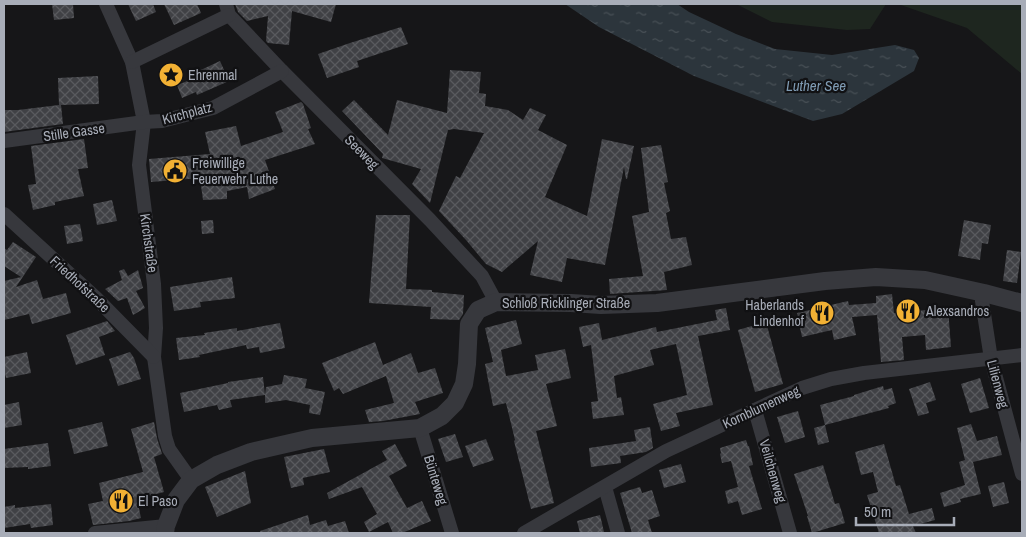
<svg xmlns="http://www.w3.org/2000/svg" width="1026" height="537" viewBox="0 0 1026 537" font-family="'Archivo Narrow',sans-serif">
<defs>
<pattern id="water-ripples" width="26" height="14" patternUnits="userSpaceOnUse" patternTransform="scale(1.25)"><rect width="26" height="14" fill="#2c353c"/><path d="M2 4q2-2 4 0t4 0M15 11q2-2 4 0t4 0" fill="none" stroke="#485056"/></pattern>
<pattern id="building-cross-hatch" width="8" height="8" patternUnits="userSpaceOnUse" patternTransform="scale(1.25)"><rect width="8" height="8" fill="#404145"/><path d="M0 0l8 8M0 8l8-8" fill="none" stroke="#595a5e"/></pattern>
</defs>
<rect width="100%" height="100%" fill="#161618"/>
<g fill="#1e261f">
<path d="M 736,4 L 886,4 L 870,29 L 847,30 L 772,22 Z"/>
<path d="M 898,4 L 1022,4 L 1022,74 L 967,28 Z"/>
</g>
<path fill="url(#water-ripples)" d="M 565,4 L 677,4 L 689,12 L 736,34 L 775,49 L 832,55 L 895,45 L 914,50 L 919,58 L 914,71 L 842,114 L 813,121 L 694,76 L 599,27 Z"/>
<g fill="url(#building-cross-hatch)">
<path d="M 52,4 L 73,4 L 74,18 L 54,20 Z"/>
<path d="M 128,4 L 153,4 L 156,12 L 136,21 Z"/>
<path d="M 164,4 L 197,4 L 201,13 L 174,25 Z"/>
<path d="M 235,4 L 336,4 L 331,22 L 292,11 L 289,45 L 268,43 L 266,41 L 268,16 L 247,21 L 238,12 Z"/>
<path d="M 401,27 L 408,44 L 357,61 L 359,67 L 327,78 L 318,54 L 350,43 Z"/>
<path d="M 220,61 L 229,81 L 197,95 L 196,92 L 182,98 L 177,85 L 190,80 L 188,76 Z"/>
<path d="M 450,70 L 481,72 L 479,93 L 486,94 L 485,106 L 508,110 L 523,120 L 530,108 L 546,115 L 538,130 L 567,145 L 545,197 L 587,216 L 602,139 L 634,146 L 627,179 L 626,179 L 624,167 L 605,265 L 567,258 L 562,282 L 530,275 L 538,241 L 502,272 L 486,264 L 466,240 L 439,211 L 456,176 L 460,178 L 484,133 L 454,129 L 448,130 L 430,203 L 412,184 L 421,169 L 382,158 L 383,154 L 342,111 L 354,100 L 388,135 L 397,100 L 447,113 Z"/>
<path d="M 98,76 L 99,104 L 61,105 L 63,124 L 4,132 L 4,110 L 18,110 L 59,105 L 58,78 Z"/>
<path d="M 301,102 L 303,104 L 311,128 L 308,129 L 315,144 L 265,160 L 275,189 L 249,199 L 247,187 L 227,191 L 227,199 L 203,200 L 200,178 L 151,182 L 149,159 L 210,154 L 205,132 L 236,126 L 241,146 L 283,132 L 275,112 Z"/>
<path d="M 84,139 L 88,168 L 78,169 L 84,196 L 55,202 L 55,205 L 33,210 L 28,185 L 36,184 L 31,146 Z"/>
<path d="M 661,145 L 668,182 L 664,183 L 670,211 L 666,213 L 671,239 L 686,237 L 692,265 L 664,272 L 667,290 L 610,294 L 609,279 L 643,276 L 632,216 L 649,212 L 641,148 Z"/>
<path d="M 112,200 L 117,221 L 97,225 L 93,204 Z"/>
<path d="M 376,215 L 410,215 L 406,289 L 432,290 L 432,292 L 464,295 L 463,314 L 459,320 L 430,319 L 431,307 L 369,303 Z"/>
<path d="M 213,220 L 214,233 L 202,234 L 201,221 Z"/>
<path d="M 964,220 L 991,225 L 988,244 L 982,243 L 980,260 L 958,256 Z"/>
<path d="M 80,224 L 83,241 L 67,244 L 64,226 Z"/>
<path d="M 13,242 L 36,257 L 16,287 L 37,280 L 43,299 L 66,293 L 71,313 L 32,324 L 29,314 L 4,320 L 4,281 L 21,277 L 4,266 L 4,248 L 7,250 Z"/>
<path d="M 1007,250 L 1021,252 L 1017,283 L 1003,281 Z"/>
<path d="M 124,269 L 128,276 L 138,270 L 143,288 L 136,291 L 145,308 L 133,315 L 127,298 L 118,301 L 105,289 L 122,280 L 119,271 Z"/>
<path d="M 232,277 L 235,298 L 200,302 L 201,307 L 174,311 L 170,287 Z"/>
<path d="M 892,294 L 894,313 L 948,308 L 951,347 L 926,350 L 925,335 L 902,337 L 904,360 L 881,362 L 877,315 L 852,317 L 856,335 L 834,340 L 832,330 L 802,337 L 797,313 L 848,301 L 849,305 L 876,303 L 876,296 Z"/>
<path d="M 726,308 L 730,330 L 698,336 L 713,405 L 676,413 L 680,426 L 661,431 L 653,404 L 687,395 L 676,344 L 650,350 L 654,365 L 614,376 L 617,398 L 621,397 L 624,415 L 593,419 L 591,402 L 598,401 L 591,345 L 583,347 L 579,327 L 599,323 L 602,340 L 656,327 L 657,332 L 717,320 L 715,310 Z"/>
<path d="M 516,320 L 522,344 L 501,350 L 506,376 L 538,370 L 535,355 L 565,349 L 571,378 L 546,384 L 557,426 L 536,431 L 554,503 L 531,509 L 514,441 L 515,440 L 506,403 L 493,406 L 485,364 L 493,362 L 485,328 Z"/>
<path d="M 107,321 L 115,331 L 99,337 L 105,355 L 76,365 L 66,335 Z"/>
<path d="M 766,322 L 783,384 L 755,392 L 738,330 Z"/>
<path d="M 280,323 L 285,348 L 260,353 L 259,347 L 247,349 L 246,345 L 199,355 L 200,357 L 179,360 L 176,338 L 205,335 L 204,333 L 237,328 L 237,331 Z"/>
<path d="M 375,342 L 383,365 L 411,353 L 418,373 L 435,368 L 443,393 L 415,402 L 420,414 L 383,421 L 369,422 L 365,410 L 394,403 L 386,376 L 343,394 L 339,388 L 334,391 L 322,363 Z"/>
<path d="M 27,352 L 31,373 L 6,378 L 4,368 L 4,357 Z"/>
<path d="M 130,352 L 134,358 L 141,379 L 118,386 L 109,359 Z"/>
<path d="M 284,375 L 307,379 L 305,388 L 325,392 L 320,415 L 309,413 L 310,405 L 286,400 L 265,403 L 265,395 L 230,400 L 232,407 L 219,410 L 217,405 L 184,412 L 180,393 L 228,383 L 228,382 L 263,377 L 265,395 L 266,387 L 282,384 Z"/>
<path d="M 980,378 L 989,408 L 970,413 L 961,384 Z"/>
<path d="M 930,382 L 936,400 L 926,403 L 929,413 L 918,416 L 909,389 Z"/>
<path d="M 883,386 L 884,390 L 892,388 L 896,403 L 888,406 L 889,408 L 825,425 L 820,405 L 854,396 L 854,395 Z"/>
<path d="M 19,402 L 22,425 L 4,428 L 4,405 Z"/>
<path d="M 798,411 L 805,437 L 785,443 L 777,417 Z"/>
<path d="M 102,422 L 108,446 L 74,454 L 68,430 Z"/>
<path d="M 154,422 L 157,438 L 162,454 L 154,457 L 164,492 L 137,499 L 141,518 L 129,521 L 93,525 L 88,504 L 103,501 L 99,483 L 143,472 L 131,429 Z"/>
<path d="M 971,424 L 977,441 L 997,436 L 1002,455 L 973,462 L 981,494 L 960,499 L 961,502 L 944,507 L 940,493 L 965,485 L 959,462 L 965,460 L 957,428 Z"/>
<path d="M 825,425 L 829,442 L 818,445 L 814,428 Z"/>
<path d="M 650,427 L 653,448 L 646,452 L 620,456 L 621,463 L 591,467 L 589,448 L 636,441 L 634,430 Z"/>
<path d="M 455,434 L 463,457 L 446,462 L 438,439 Z"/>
<path d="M 486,439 L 494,460 L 473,467 L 465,446 Z"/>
<path d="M 746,440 L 748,446 L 749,446 L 753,465 L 749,466 L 762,509 L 742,515 L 738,501 L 728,504 L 725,491 L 738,487 L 731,461 L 722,463 L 720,454 L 721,453 L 720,448 Z"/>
<path d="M 48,443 L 51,466 L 28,469 L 28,467 L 4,468 L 4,449 Z"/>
<path d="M 395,444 L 407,466 L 389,476 L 407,508 L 422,501 L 431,521 L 402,533 L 393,533 L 388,522 L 369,532 L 364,522 L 377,514 L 362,487 L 329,499 L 327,493 L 387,460 L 382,451 Z"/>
<path d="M 884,444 L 896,486 L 900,485 L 909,514 L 932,508 L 935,520 L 913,526 L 916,533 L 879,533 L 867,495 L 878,492 L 873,472 L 861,475 L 855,452 Z"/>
<path d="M 324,449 L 330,472 L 303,478 L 304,485 L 291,488 L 284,457 Z"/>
<path d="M 681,464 L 686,482 L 664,488 L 659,470 Z"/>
<path d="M 823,465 L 835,504 L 839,503 L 845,523 L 812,533 L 807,516 L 808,516 L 794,474 Z"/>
<path d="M 245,471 L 251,503 L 217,517 L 205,487 Z"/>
<path d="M 1004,482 L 1009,503 L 993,507 L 988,486 Z"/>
<path d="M 640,487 L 642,493 L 652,490 L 660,516 L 648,520 L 652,533 L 632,533 L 620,493 Z"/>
<path d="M 51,504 L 53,525 L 31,528 L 30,524 L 4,528 L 4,507 L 15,505 L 15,508 Z"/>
<path d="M 308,515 L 310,525 L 326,520 L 328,526 L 345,521 L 349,533 L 260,533 L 260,531 Z"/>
<path d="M 600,515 L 604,532 L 598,533 L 580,533 L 577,521 Z"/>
</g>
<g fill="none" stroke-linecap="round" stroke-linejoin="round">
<g stroke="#37383d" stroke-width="14">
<path d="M 106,4 L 132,62 L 144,122 L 139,165 L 154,284 L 156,328 L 154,357 L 165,436 L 169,449 L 191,480"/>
<path d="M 226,4 L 229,15 L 282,71 L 430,220 L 482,276 L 496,302"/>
<path d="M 132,62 L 229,15"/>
<path d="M 4,141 L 144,122 L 162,121 L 213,108 L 282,71"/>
<path d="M 4,214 L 96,298 L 154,357"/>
<path d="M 984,293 L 982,301 L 991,359 L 1022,474"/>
<path d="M 755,410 L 790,533"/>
<path d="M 420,428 L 452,533"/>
<path d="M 605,487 L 618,533"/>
<path d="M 95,533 L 166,526"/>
<path d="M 524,533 L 666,451 L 802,388 L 831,379 L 864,373 L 1022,355"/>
</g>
<path stroke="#37383d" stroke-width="18" d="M 165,533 L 166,526 L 176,500 L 191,480 L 217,465 L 251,452 L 312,438 L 420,428 L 442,416 L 455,403 L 464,384 L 467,364 L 469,324 L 478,310 L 496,302 L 571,303 L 601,305 L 657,303 L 825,281 L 876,277 L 925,280 L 984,293 L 1022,303"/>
</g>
<defs>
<symbol id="sight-disc" viewBox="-11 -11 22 22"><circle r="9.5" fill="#f2b134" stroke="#111113"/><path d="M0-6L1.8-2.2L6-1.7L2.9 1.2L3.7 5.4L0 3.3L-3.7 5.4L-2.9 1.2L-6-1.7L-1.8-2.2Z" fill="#111"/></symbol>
<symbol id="civic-disc" viewBox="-11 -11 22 22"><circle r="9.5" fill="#f2b134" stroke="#111113"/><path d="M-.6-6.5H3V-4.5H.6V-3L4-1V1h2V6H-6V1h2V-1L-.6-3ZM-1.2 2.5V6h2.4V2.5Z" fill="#111"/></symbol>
<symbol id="restaurant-disc" viewBox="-11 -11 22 22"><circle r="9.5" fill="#f2b134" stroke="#111113"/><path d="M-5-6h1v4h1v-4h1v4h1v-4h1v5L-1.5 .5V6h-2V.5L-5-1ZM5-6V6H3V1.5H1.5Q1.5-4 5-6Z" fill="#111"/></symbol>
</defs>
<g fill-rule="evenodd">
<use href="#sight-disc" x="157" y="61" width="28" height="28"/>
<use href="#civic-disc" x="161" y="157" width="28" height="28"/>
<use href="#restaurant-disc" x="894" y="297" width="28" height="28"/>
<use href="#restaurant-disc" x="808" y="299" width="28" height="28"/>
<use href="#restaurant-disc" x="107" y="487" width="28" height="28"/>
</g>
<g text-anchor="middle" stroke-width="4.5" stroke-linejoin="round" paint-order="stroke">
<g font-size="14" fill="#a8adb8" stroke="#111113" text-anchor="start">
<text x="188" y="80">Ehrenmal</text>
<text x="192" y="168">Freiwillige<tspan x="192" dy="16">Feuerwehr Luthe</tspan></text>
<text x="804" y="310" text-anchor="end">Haberlands<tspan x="804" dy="16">Lindenhof</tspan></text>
<text x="926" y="316">Alexsandros</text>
<text x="138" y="506">El Paso</text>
</g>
<g font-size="14" fill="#a8adb8" stroke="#111113">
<text transform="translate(187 113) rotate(-15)" y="5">Kirchplatz</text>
<text transform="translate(74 132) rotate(-8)" y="5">Stille Gasse</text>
<text transform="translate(362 152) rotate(45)" y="5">Seeweg</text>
<text transform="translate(149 243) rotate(82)" y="5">Kirchstraße</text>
<text transform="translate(80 284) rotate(43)" y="5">Friedhofstraße</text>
<text x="566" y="308">Schloß Ricklinger Straße</text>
<text transform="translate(998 384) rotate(75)" y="5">Lilienweg</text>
<text transform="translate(761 407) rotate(-25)" y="5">Kornblumenweg</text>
<text transform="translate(773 471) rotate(74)" y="5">Veilchenweg</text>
<text transform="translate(436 480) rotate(73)" y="5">Bünteweg</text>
</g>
<g font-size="15" font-style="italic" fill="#7f9bb3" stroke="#111113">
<text x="816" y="91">Luther See</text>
</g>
</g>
<rect width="1026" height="537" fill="none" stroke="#a8adb8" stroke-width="10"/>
<path d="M856 517v8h98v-8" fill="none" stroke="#a8adb8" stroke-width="2.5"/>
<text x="864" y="517" font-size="15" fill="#a8adb8" stroke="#111113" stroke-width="4" paint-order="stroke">50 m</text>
</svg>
